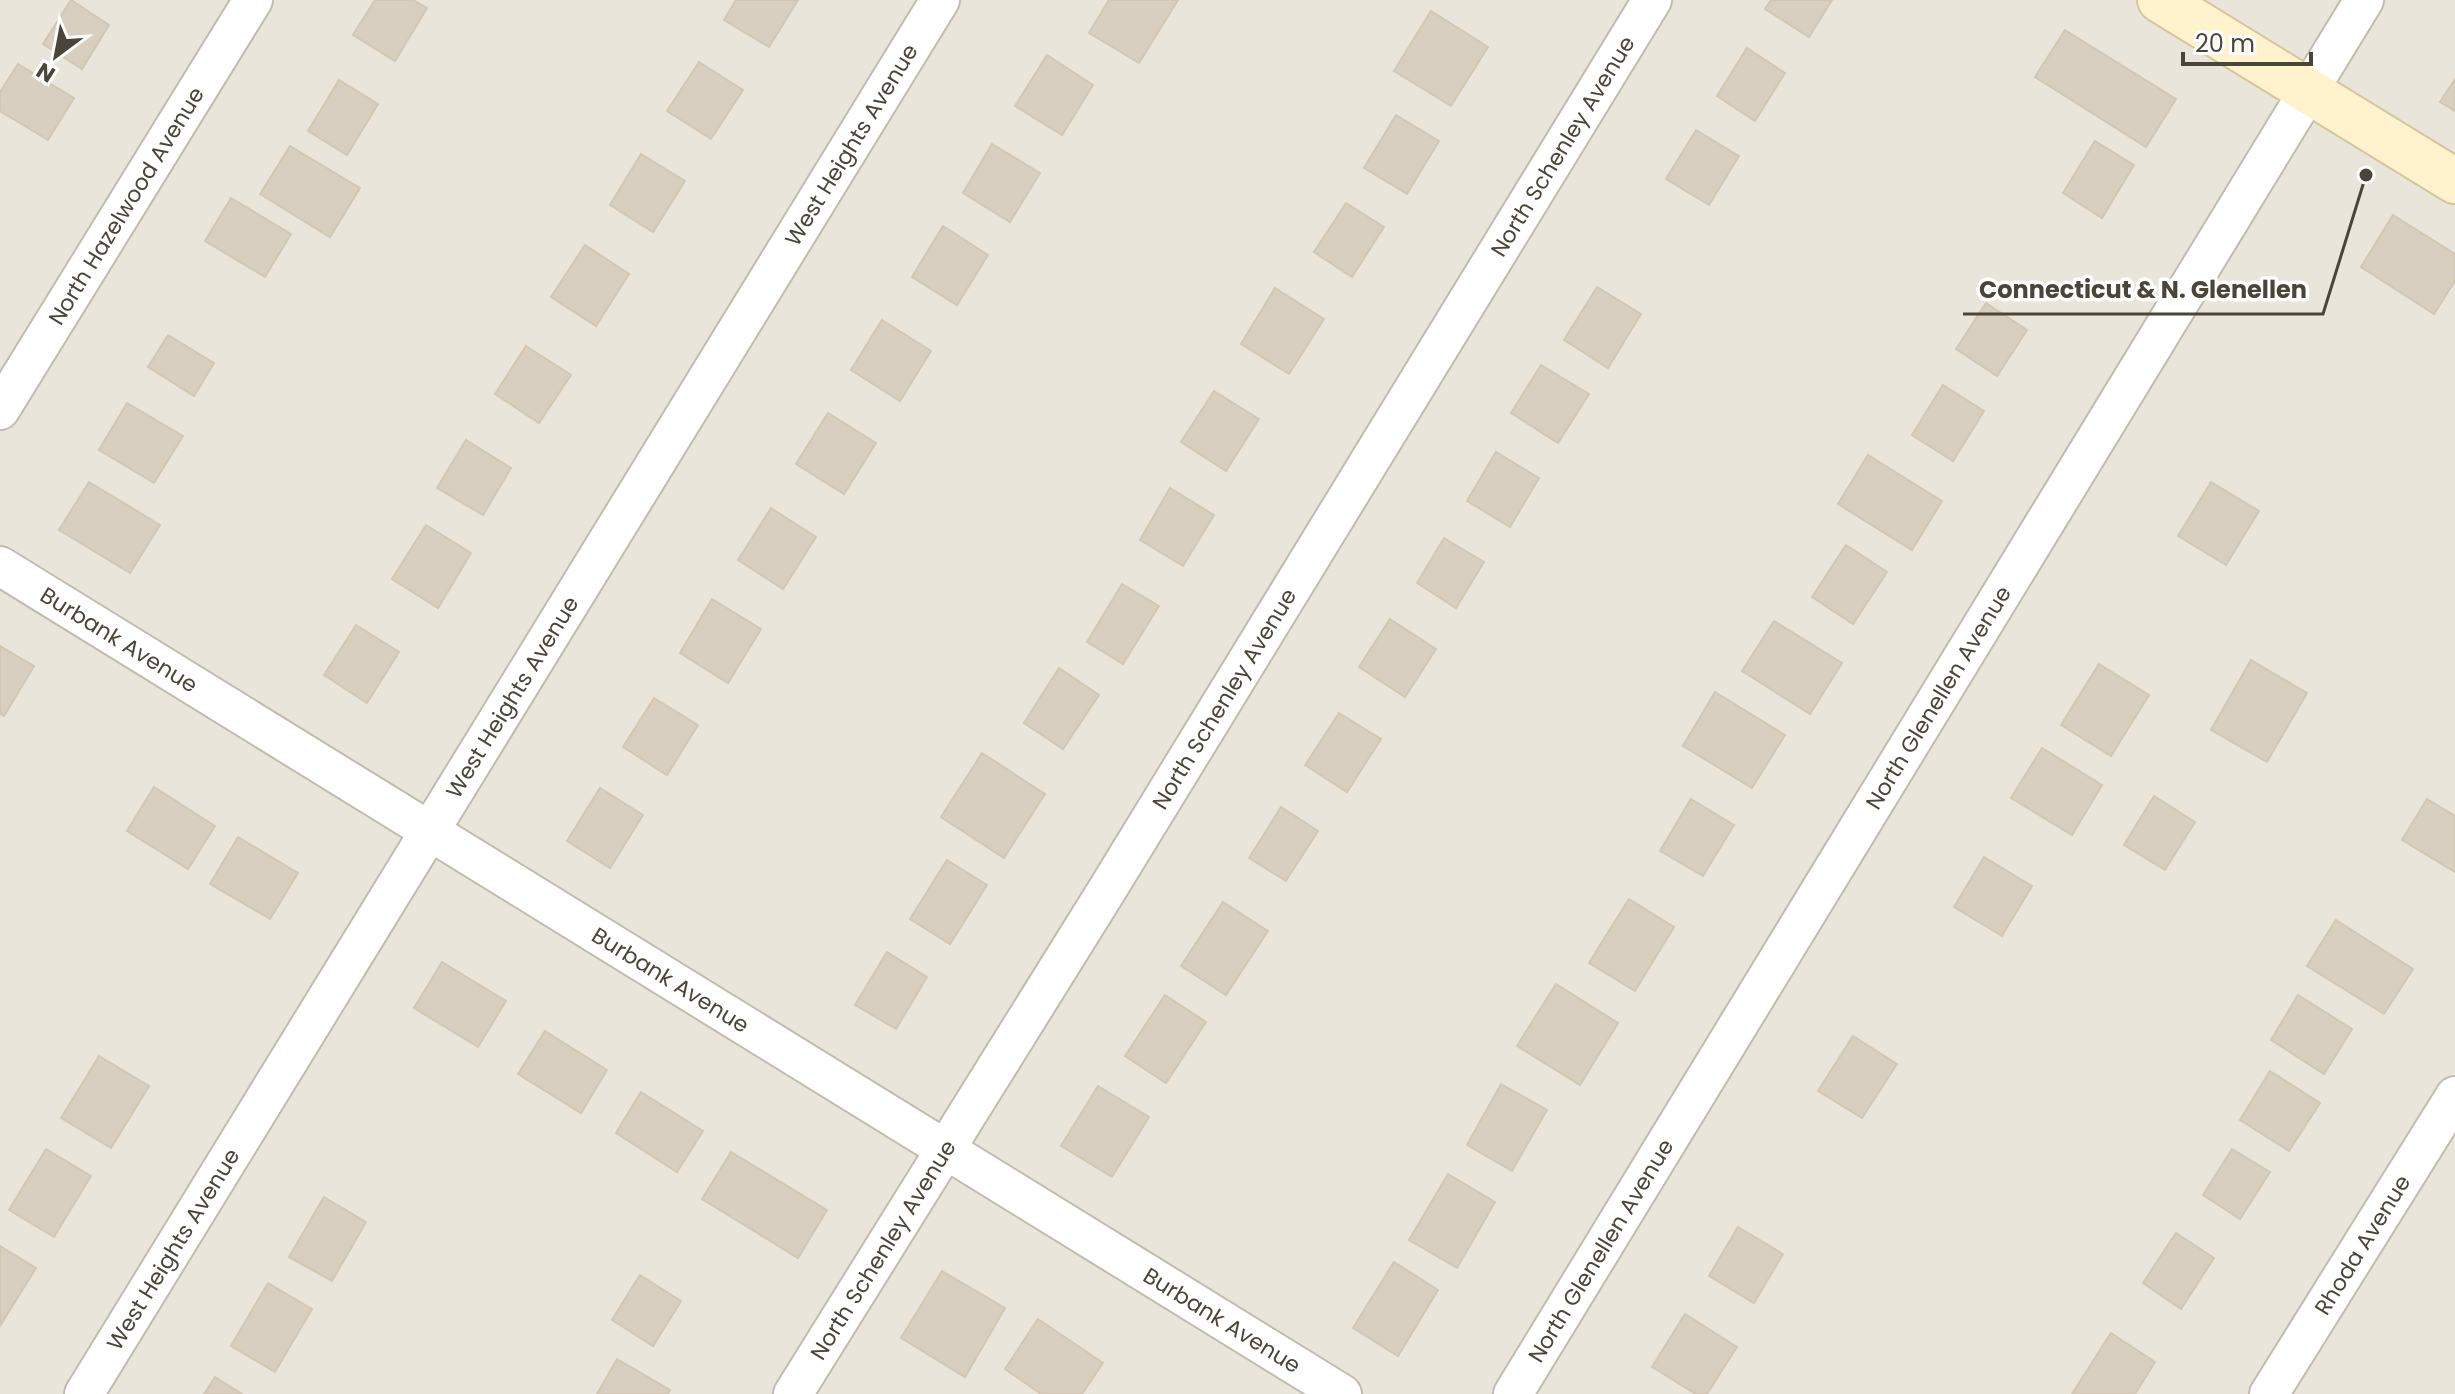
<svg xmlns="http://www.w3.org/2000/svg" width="2455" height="1394" viewBox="0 0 2455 1394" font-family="Poppins,sans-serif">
<rect width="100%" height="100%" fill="#f6f3ec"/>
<rect fill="#eae5da" x="0" y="0" width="2455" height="1394"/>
<g fill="#d8cfc1" stroke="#d3c7b4" stroke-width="2">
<path d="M 71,0 L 109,25 L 82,69 L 43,44 Z"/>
<path d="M 375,0 L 413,0 L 427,8 L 395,61 L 353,35 Z"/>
<path d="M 736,0 L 798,0 L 769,47 L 724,20 Z"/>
<path d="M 1109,0 L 1178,0 L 1139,63 L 1089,33 Z"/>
<path d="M 1771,0 L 1832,0 L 1809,37 L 1765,9 Z"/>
<path d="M 1431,11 L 1488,47 L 1451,106 L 1394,71 Z"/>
<path d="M 2065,30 L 2176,99 L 2146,147 L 2035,77 Z"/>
<path d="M 1747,48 L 1785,73 L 1755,121 L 1717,96 Z"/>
<path d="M 1047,55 L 1093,85 L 1062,135 L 1015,106 Z"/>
<path d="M 699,62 L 743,90 L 711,139 L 667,111 Z"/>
<path d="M 18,64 L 74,98 L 48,140 L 0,111 L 0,92 Z"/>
<path d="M 2455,79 L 2455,111 L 2440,102 Z"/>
<path d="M 339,80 L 378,104 L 347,155 L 308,131 Z"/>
<path d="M 1396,115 L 1439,141 L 1407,194 L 1364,168 Z"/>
<path d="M 1696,130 L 1739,156 L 1709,205 L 1666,179 Z"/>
<path d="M 2095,141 L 2134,165 L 2102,218 L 2063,193 Z"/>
<path d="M 992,144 L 1040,173 L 1010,222 L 963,193 Z"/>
<path d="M 290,146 L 360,188 L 330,237 L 260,194 Z"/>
<path d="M 641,154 L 685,181 L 653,232 L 610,205 Z"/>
<path d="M 231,198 L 291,234 L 265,277 L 205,241 Z"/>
<path d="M 1346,203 L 1384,227 L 1352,277 L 1314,252 Z"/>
<path d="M 2393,215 L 2455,254 L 2455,281 L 2434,314 L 2361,267 Z"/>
<path d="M 943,226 L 988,255 L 957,305 L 912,277 Z"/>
<path d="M 585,245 L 629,274 L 596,326 L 551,297 Z"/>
<path d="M 1597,287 L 1641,314 L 1608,368 L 1564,340 Z"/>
<path d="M 1275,288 L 1324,319 L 1289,374 L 1241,344 Z"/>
<path d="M 1986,303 L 2027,330 L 1997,376 L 1956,349 Z"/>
<path d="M 882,320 L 931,351 L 900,401 L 851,370 Z"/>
<path d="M 168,335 L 214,363 L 194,396 L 148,367 Z"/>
<path d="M 526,346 L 571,375 L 539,423 L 495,394 Z"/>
<path d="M 1541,365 L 1589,394 L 1558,443 L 1511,413 Z"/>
<path d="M 1943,385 L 1984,411 L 1953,461 L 1912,435 Z"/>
<path d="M 1214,391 L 1259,419 L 1226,471 L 1181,442 Z"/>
<path d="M 127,403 L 183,436 L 154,483 L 99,450 Z"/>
<path d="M 828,413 L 876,443 L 844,494 L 796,464 Z"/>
<path d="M 466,440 L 511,468 L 483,515 L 437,488 Z"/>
<path d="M 1496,452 L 1539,478 L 1510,527 L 1467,501 Z"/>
<path d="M 1868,455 L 1942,501 L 1912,550 L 1838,504 Z"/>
<path d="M 89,482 L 160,525 L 130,573 L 59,530 Z"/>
<path d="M 2211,482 L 2259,511 L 2226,565 L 2178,536 Z"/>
<path d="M 1170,488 L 1214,515 L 1183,566 L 1140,540 Z"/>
<path d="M 771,508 L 816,537 L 783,589 L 738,560 Z"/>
<path d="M 426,525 L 471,553 L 438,608 L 392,579 Z"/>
<path d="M 1444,538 L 1484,562 L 1456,608 L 1417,583 Z"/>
<path d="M 1846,545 L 1887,572 L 1853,624 L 1812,597 Z"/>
<path d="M 1122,584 L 1159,606 L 1123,664 L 1087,642 Z"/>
<path d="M 712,599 L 761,629 L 728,683 L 680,653 Z"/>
<path d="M 1390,619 L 1436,649 L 1405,697 L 1359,667 Z"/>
<path d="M 1774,621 L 1842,663 L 1810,714 L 1742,671 Z"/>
<path d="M 356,625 L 399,652 L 367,703 L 324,675 Z"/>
<path d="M 0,646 L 34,666 L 4,716 L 0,714 Z"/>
<path d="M 2251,660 L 2307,693 L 2267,762 L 2211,730 Z"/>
<path d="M 2099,664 L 2149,695 L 2111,756 L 2061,725 Z"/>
<path d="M 1059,668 L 1099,695 L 1063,749 L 1024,723 Z"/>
<path d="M 1715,692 L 1785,735 L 1752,788 L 1683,746 Z"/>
<path d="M 654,698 L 698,725 L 667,775 L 623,747 Z"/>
<path d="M 1339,713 L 1381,739 L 1347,792 L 1305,765 Z"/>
<path d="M 2042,748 L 2102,785 L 2072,835 L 2011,798 Z"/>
<path d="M 982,753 L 1045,794 L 1004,858 L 941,817 Z"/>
<path d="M 154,787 L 215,826 L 188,869 L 127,831 Z"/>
<path d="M 600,788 L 643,815 L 610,868 L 567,841 Z"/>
<path d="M 2154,796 L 2195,822 L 2165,870 L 2124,845 Z"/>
<path d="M 1691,799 L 1734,825 L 1703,876 L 1660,851 Z"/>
<path d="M 2427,799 L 2455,816 L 2455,872 L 2402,840 Z"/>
<path d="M 1281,807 L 1318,831 L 1286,881 L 1249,858 Z"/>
<path d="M 238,837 L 298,873 L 270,919 L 210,884 Z"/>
<path d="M 1984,857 L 2032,886 L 2002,936 L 1954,907 Z"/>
<path d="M 947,860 L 987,885 L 950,944 L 910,919 Z"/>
<path d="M 1629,899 L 1674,927 L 1635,991 L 1589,963 Z"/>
<path d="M 1223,902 L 1268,931 L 1226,995 L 1181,966 Z"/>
<path d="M 2336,920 L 2413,969 L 2384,1014 L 2307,966 Z"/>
<path d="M 887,952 L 927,977 L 896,1029 L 855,1005 Z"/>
<path d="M 442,962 L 506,1001 L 478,1047 L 414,1008 Z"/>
<path d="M 1556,984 L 1618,1023 L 1580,1085 L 1517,1046 Z"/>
<path d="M 1165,995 L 1206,1022 L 1166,1083 L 1125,1056 Z"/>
<path d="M 2298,995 L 2352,1029 L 2324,1074 L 2271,1040 Z"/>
<path d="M 545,1031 L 607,1070 L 581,1113 L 518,1074 Z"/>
<path d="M 1853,1036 L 1897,1064 L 1862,1118 L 1818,1091 Z"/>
<path d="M 99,1056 L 149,1086 L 111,1148 L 61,1118 Z"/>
<path d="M 2270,1071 L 2320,1103 L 2289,1151 L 2240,1120 Z"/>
<path d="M 1501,1084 L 1547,1110 L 1512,1171 L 1467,1145 Z"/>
<path d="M 1098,1086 L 1149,1117 L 1112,1177 L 1061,1146 Z"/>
<path d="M 641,1092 L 703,1131 L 677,1172 L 616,1133 Z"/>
<path d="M 46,1149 L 91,1176 L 54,1237 L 9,1210 Z"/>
<path d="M 2232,1149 L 2270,1172 L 2240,1219 L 2203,1195 Z"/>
<path d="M 731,1152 L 827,1210 L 798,1258 L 702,1199 Z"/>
<path d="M 1448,1174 L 1495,1202 L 1457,1268 L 1409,1240 Z"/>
<path d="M 324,1197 L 366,1222 L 332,1281 L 289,1257 Z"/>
<path d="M 1738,1227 L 1783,1254 L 1754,1303 L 1709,1276 Z"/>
<path d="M 2176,1233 L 2214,1258 L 2181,1309 L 2143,1283 Z"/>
<path d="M 0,1246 L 36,1268 L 0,1326 Z"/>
<path d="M 1394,1262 L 1438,1290 L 1398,1356 L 1353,1328 Z"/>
<path d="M 942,1271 L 1005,1308 L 965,1377 L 901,1338 Z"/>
<path d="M 640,1275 L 681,1301 L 653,1346 L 612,1320 Z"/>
<path d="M 268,1283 L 312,1309 L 275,1372 L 231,1346 Z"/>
<path d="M 1685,1314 L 1737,1347 L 1707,1394 L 1696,1394 L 1652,1367 Z"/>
<path d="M 1038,1319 L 1103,1363 L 1082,1394 L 1041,1394 L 1005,1369 Z"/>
<path d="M 2111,1333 L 2155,1362 L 2135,1394 L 2072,1394 Z"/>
<path d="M 617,1359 L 670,1390 L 668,1394 L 597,1394 Z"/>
<path d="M 215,1377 L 242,1394 L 204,1394 Z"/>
</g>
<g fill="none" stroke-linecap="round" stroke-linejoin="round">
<defs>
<g id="street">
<path id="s1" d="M 0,410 L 253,0"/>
<path id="s2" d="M 0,566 L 1342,1394"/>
<path id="s3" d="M 84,1394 L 940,0"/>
<path id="s4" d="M 793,1394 L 1107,890 L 1652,0"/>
<path id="s5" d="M 1513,1394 L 2364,0"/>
<path id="s6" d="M 2269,1394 L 2455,1096"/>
</g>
<path id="secondary" d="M 2160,0 L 2455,181"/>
</defs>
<use href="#street" stroke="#c2bbae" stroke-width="42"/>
<use href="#secondary" stroke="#d6c79b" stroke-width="48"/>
<use href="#street" stroke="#fff" stroke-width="38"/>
<use href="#secondary" stroke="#fff3cd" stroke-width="44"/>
</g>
<g text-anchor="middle" stroke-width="7" stroke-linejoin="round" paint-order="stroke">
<g font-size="22" fill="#4b4439" stroke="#fff">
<text dy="8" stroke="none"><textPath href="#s3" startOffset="1466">West Heights Avenue</textPath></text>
<text dy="8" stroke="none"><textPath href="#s4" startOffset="1466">North Schenley Avenue</textPath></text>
<text dy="8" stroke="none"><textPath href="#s1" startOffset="240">North Hazelwood Avenue</textPath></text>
<text dy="8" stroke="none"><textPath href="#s2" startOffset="140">Burbank Avenue</textPath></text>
<text dy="8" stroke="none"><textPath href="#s3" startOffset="818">West Heights Avenue</textPath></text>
<text dy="8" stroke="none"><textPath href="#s5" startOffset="816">North Glenellen Avenue</textPath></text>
<text dy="8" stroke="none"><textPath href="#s4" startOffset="818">North Schenley Avenue</textPath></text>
<text dy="8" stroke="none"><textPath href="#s2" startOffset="788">Burbank Avenue</textPath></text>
<text dy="8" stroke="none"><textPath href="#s6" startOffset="176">Rhoda Avenue</textPath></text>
<text dy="8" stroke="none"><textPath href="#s3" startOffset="170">West Heights Avenue</textPath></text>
<text dy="8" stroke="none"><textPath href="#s4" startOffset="170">North Schenley Avenue</textPath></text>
<text dy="8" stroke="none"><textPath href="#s5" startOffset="168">North Glenellen Avenue</textPath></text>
<text dy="8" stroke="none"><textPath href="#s2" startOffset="1436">Burbank Avenue</textPath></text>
</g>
</g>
<path fill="none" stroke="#4b4439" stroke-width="3" d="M2366 175L2323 314H1963"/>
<circle fill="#4b4439" stroke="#fff" stroke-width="3" cx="2366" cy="175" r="8"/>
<g font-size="24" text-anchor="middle" font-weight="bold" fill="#4b4439" stroke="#fff" stroke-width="7" stroke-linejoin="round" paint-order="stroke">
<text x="2143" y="298">Connecticut &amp; N. Glenellen</text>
</g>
<g transform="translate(56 56) rotate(212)" stroke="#ffffff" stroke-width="6" paint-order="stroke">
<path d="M0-6L14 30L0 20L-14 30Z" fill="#4b4439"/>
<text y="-12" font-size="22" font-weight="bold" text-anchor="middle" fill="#4b4439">N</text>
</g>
<path d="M2183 52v12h128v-12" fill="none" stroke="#4b4439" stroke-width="4"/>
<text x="2195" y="52" font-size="24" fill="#4b4439" stroke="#ffffff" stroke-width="6" paint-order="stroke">20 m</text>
</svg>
